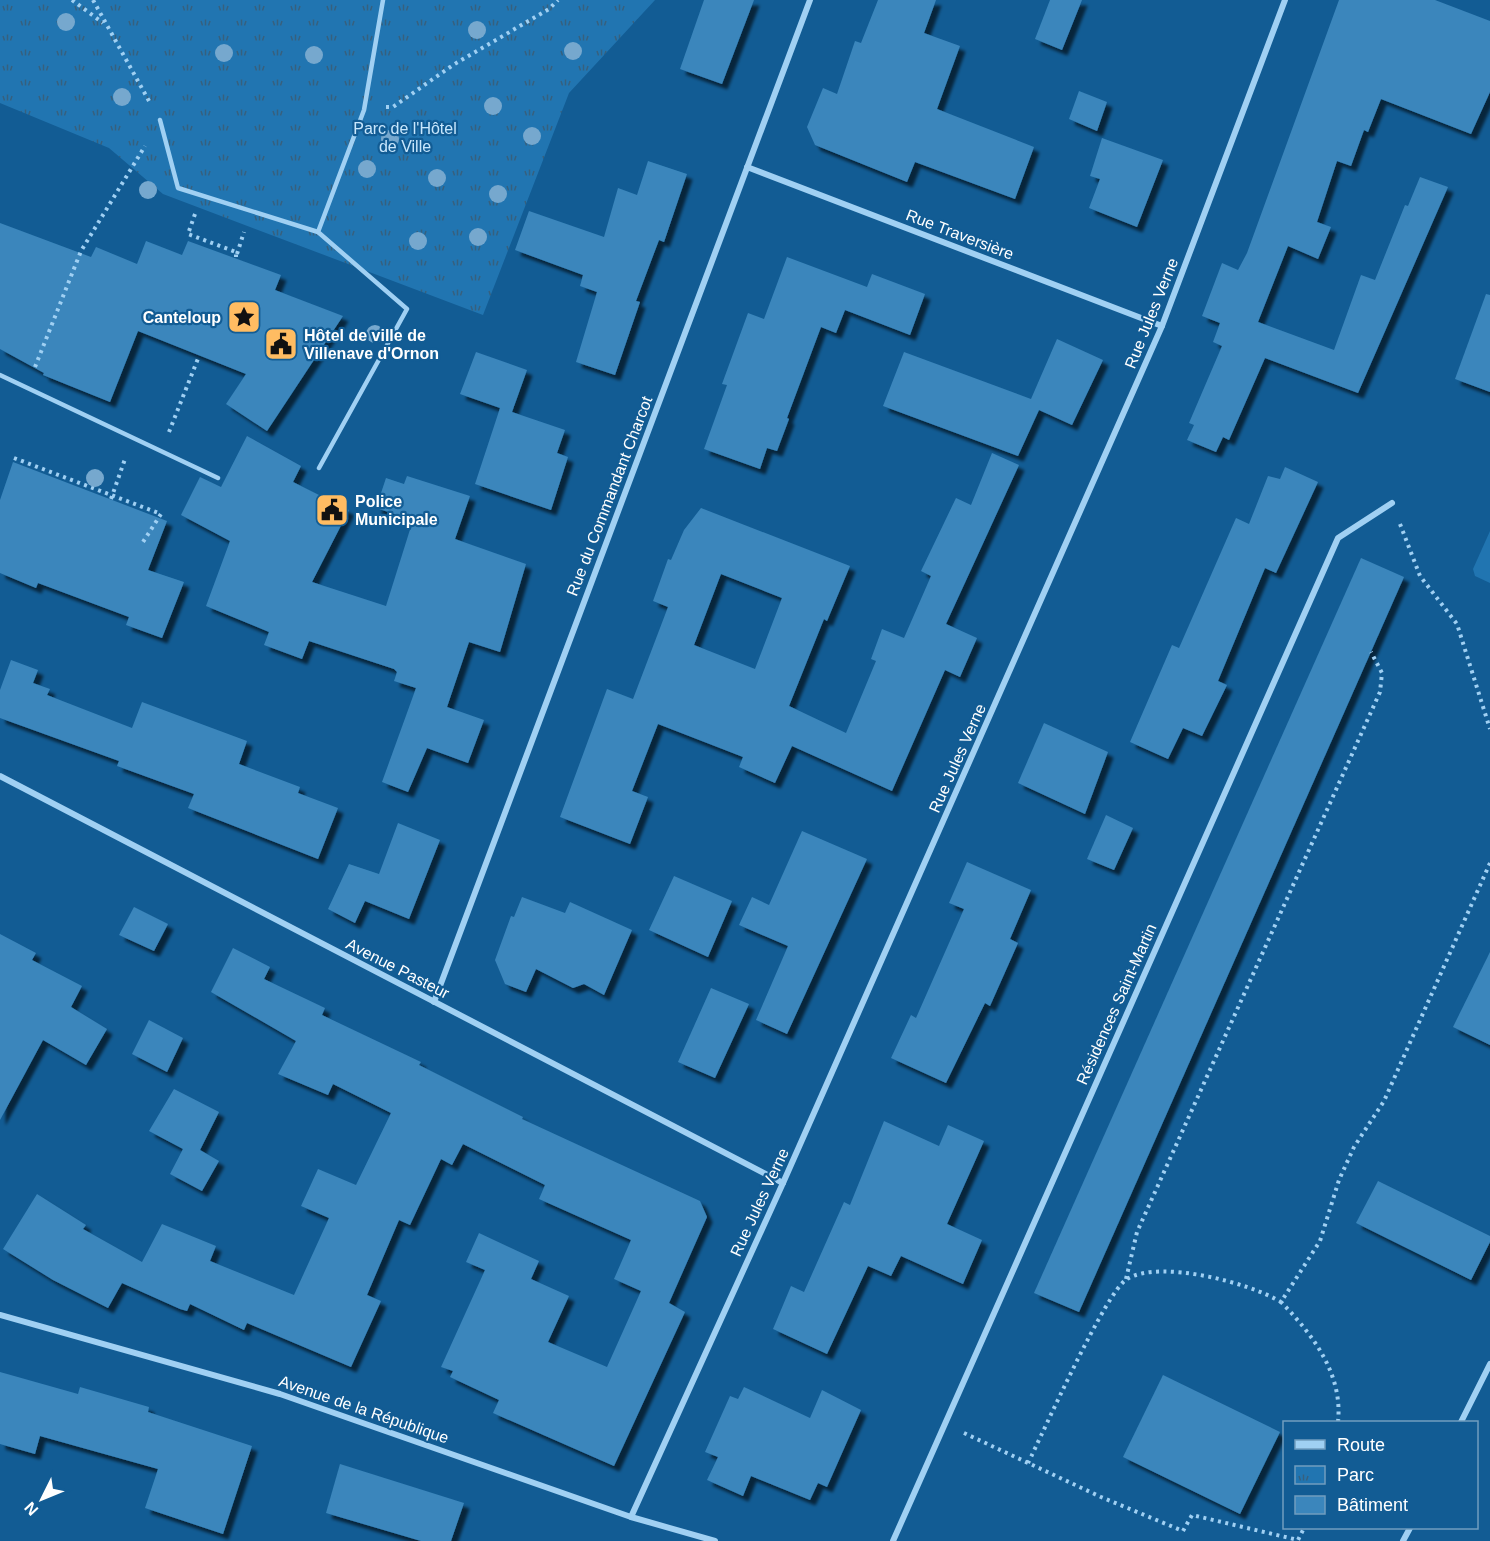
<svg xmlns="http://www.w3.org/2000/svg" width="1490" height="1541" viewBox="0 0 1490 1541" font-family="Helvetica,sans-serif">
<defs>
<pattern id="park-tufts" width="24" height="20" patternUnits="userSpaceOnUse" patternTransform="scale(1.5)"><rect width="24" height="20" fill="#2175b1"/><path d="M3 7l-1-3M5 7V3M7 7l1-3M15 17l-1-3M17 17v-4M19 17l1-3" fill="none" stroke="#36607e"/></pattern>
<filter id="shadow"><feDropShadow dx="5.5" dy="5.5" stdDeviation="1.5" flood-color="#0009"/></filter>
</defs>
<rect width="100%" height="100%" fill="#125c94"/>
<path fill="url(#park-tufts)" d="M 0,0 L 655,0 L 569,93 L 483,315 L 163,194 L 109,148 L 0,103 Z"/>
<path fill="#2175b1" d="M 1490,531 L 1490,583 L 1475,576 L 1473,569 Z"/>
<g fill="#3b86bc" fill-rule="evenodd" filter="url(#shadow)">
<path d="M 704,0 L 754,0 L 722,84 L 680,69 Z"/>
<path d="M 878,0 L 936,0 L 924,33 L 960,46 L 937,109 L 1034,147 L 1015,199 L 915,162 L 907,182 L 815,145 L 807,127 L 823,88 L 837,94 L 855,41 L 861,43 Z"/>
<path d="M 1050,0 L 1082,0 L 1062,50 L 1035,39 Z"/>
<path d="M 1339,0 L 1435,0 L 1490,21 L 1490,92 L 1471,134 L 1381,99 L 1368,132 L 1364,130 L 1351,166 L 1337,161 L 1317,222 L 1331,227 L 1318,259 L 1288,246 L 1258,322 L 1334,350 L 1361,275 L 1375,280 L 1405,205 L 1408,206 L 1420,177 L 1448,187 L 1358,393 L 1265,358 L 1229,440 L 1223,437 L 1216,452 L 1187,440 L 1194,425 L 1189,423 L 1222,346 L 1213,342 L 1220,323 L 1202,316 L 1222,263 L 1238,270 L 1247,253 Z"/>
<path d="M 1079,91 L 1107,102 L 1097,131 L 1069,119 Z"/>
<path d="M 1102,138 L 1163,160 L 1137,227 L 1089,208 L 1100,179 L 1090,176 Z"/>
<path d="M 648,161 L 687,174 L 664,242 L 659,240 L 636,301 L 640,302 L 615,375 L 576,362 L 597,292 L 580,286 L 583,275 L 515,250 L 529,211 L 604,237 L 618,188 L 637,195 Z"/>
<path d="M 0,223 L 91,257 L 96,247 L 137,264 L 146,241 L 182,255 L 188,241 L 281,275 L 275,290 L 343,316 L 267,431 L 226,404 L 246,374 L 138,331 L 110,402 L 43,375 L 44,373 L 0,349 Z"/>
<path d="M 787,257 L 867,287 L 872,274 L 925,294 L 910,335 L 845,310 L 836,333 L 821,327 L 787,418 L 789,419 L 777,451 L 767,448 L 760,469 L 704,449 L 727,385 L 722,384 L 748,313 L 764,319 Z"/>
<path d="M 1486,294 L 1490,295 L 1490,392 L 1455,379 Z"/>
<path d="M 1057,339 L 1103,360 L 1072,425 L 1039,410 L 1018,456 L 883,406 L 904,352 L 1031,399 Z"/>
<path d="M 476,352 L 527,370 L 512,412 L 565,430 L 557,453 L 568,457 L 551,510 L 475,484 L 500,408 L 460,394 Z"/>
<path d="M 247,436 L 301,466 L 293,482 L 349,510 L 312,582 L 386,606 L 413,520 L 376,508 L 386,478 L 404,484 L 407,476 L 470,496 L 455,539 L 526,564 L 500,652 L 469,642 L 447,707 L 484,720 L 468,763 L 427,748 L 408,792 L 382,782 L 416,688 L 394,681 L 397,672 L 394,669 L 309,641 L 302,659 L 264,645 L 269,632 L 206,606 L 230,541 L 181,515 L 200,477 L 221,487 Z"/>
<path d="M 992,453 L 1019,465 L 946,624 L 977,638 L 960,677 L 945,670 L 892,791 L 792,746 L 775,783 L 739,767 L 743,757 L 658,724 L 632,791 L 648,797 L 630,844 L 560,817 L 607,689 L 633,699 L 668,607 L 653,601 L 668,559 L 671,560 L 684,530 L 701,508 L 850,566 L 827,621 L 824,619 L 789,706 L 846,733 L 876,661 L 871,659 L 882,629 L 904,638 L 931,576 L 921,571 L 956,498 L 971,505 ZM 721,574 L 782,598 L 755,669 L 694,645 Z"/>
<path d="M 13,462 L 167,521 L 148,570 L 184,582 L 162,638 L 126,625 L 129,617 L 38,583 L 36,588 L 0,573 L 0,500 Z"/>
<path d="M 1285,467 L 1318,482 L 1276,573 L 1265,568 L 1218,681 L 1227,685 L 1202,736 L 1183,728 L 1168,759 L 1130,742 L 1172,645 L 1179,648 L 1236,518 L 1249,524 L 1268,476 L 1280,479 Z"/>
<path d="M 1361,558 L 1404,577 L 1079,1312 L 1034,1293 Z"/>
<path d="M 11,660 L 38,670 L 33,683 L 50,689 L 47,695 L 132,728 L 142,702 L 247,741 L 239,764 L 300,787 L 298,793 L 338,808 L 318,859 L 188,808 L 194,794 L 117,766 L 119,761 L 0,718 L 0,690 Z"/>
<path d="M 1044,723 L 1108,752 L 1085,814 L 1018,783 Z"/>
<path d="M 1106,815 L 1133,828 L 1114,870 L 1087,859 Z"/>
<path d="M 398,823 L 440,840 L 409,919 L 365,901 L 355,923 L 328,909 L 349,864 L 379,874 Z"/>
<path d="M 802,831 L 867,859 L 787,1034 L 756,1020 L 788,946 L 739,925 L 752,897 L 769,905 Z"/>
<path d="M 967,862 L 1031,890 L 1010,939 L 1018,943 L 990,1006 L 985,1003 L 946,1083 L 891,1058 L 911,1015 L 916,1018 L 964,909 L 949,903 Z"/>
<path d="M 674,876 L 732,901 L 708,957 L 649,930 Z"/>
<path d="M 522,897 L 565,913 L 570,902 L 632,930 L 604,995 L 584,984 L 573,988 L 536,969 L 526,992 L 505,984 L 495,960 L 511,916 L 514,917 Z"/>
<path d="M 134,907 L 168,924 L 154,951 L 119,935 Z"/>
<path d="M 0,934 L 36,953 L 32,960 L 82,986 L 71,1007 L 107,1029 L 86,1065 L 43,1040 L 0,1120 Z"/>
<path d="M 233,948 L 270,967 L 264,979 L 325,1008 L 322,1015 L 421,1062 L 419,1065 L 523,1117 L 522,1119 L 700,1201 L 707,1217 L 669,1303 L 685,1312 L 614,1466 L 493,1413 L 499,1400 L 450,1377 L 453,1371 L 441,1367 L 485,1270 L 466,1262 L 479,1233 L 539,1261 L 531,1279 L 569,1296 L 548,1342 L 607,1367 L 641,1291 L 614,1279 L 631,1240 L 539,1199 L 545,1185 L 463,1144 L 452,1165 L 441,1159 L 410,1225 L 399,1220 L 367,1295 L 381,1301 L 351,1367 L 247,1323 L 244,1330 L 190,1304 L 187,1311 L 180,1309 L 122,1283 L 108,1308 L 53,1280 L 3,1249 L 37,1194 L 86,1225 L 83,1229 L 142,1262 L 162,1224 L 216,1246 L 210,1261 L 294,1295 L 329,1218 L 301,1206 L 318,1169 L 356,1185 L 391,1113 L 333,1084 L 328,1095 L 278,1074 L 296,1041 L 211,992 Z"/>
<path d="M 1490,952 L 1490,1045 L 1453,1027 Z"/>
<path d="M 711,988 L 749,1004 L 715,1078 L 678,1062 Z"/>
<path d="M 149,1020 L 183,1038 L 167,1072 L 132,1054 Z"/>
<path d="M 174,1089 L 219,1112 L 200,1150 L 219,1161 L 202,1191 L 170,1174 L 183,1149 L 149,1131 Z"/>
<path d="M 884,1121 L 939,1146 L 948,1125 L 984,1141 L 947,1224 L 982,1240 L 963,1284 L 901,1256 L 891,1276 L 868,1266 L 827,1354 L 773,1329 L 791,1286 L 804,1292 L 844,1202 L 850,1205 Z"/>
<path d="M 1378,1181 L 1490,1236 L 1490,1242 L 1471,1280 L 1356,1223 Z"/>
<path d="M 0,1372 L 78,1394 L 80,1387 L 149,1407 L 148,1412 L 252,1446 L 223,1534 L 145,1508 L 158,1469 L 40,1436 L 35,1454 L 0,1444 Z"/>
<path d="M 1163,1375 L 1280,1432 L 1240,1514 L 1123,1457 Z"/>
<path d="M 744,1387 L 810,1418 L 822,1390 L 861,1410 L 827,1487 L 818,1483 L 810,1500 L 751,1476 L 743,1496 L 707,1480 L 718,1457 L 705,1452 L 730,1396 L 738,1399 Z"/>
<path d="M 340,1464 L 464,1503 L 451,1541 L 421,1541 L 326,1513 Z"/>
</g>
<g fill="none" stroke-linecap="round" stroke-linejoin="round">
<g stroke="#a0d0f3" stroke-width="4" stroke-dasharray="3 4.5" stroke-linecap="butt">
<path d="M 72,0 L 103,23"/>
<path d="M 93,0 L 149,101"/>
<path d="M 386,107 L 393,107 L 453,65 L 549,9 L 558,0"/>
<path d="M 195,214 L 188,234 L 236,252 L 236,257"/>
<path d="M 237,254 L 244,232"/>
<path d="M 35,367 L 81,251 L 145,146"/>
<path d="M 169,432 L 199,356"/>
<path d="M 14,458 L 161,514 L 143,542"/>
<path d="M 111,499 L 125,459"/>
<path d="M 1400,524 L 1420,576 L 1457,624 L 1490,729"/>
<path d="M 1126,1279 L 1137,1232 L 1380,692 L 1382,673 L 1371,652"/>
<path d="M 1338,1422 C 1343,1374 1313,1335 1281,1302 L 1320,1241 L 1339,1180 L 1354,1147 L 1384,1101 L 1490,863"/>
<path d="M 964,1433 L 1101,1497 L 1183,1531 L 1192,1515 L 1298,1540 L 1304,1528"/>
<path d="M 1028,1463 C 1043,1433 1106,1291 1127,1279 C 1160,1259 1250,1283 1281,1302"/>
</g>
<g stroke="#a0d0f3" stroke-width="4.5">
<path d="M 160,120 L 178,188 L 318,232"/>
<path d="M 0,375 L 218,478"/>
<path d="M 319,468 L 407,309 L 318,232 L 364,110 L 383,0"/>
</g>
<g stroke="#a0d0f3" stroke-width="6">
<path d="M 747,167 L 1162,326"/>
<path d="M 0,776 L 783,1183"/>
<path d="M 434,1002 L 810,0"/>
<path d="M 0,1315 L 280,1394 L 631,1517 L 715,1541"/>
<path d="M 1461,1422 L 1490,1364"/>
<path d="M 631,1517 L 783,1183 L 1162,326 L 1285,0"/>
<path d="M 893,1541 L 1338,538 L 1392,503"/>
<path d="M 1403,1541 L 1410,1528"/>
</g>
</g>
<g fill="#76a8ce">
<circle cx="66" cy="22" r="9"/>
<circle cx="477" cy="30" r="9"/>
<circle cx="573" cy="51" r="9"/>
<circle cx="224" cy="53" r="9"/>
<circle cx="314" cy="55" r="9"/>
<circle cx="122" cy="97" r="9"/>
<circle cx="493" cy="106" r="9"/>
<circle cx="532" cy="136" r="9"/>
<circle cx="390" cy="139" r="9"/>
<circle cx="367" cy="169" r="9"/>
<circle cx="437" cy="178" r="9"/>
<circle cx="148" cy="190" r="9"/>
<circle cx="498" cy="194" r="9"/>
<circle cx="478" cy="237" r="9"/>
<circle cx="418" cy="241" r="9"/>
<circle cx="375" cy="334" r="9"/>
<circle cx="95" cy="478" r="9"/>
</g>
<defs>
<symbol id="sight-square" viewBox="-11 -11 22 22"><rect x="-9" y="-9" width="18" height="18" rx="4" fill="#ffbc62" stroke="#125c94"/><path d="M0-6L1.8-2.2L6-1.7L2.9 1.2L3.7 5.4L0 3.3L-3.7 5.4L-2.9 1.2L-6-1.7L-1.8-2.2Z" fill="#111"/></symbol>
<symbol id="civic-square" viewBox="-11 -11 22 22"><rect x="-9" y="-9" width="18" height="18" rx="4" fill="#ffbc62" stroke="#125c94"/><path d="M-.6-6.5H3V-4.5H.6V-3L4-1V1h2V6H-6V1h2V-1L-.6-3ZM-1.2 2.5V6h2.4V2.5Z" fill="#111"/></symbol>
</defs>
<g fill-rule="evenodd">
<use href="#sight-square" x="225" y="298" width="38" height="38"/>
<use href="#civic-square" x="262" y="325" width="38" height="38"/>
<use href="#civic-square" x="313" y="491" width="38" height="38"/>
</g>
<g text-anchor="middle" stroke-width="4.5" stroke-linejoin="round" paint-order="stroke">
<g font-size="16" fill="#c8e7fd" stroke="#125c94">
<text x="405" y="134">Parc de l'Hôtel<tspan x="405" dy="18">de Ville</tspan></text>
</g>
<g font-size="16" fill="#fff" stroke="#125c94">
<text transform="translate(960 234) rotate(21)" y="6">Rue Traversière</text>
<text transform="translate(1151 313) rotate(-68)" y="6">Rue Jules Verne</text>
<text transform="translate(609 496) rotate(-69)" y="6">Rue du Commandant Charcot</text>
<text transform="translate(957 758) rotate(-66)" y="6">Rue Jules Verne</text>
<text transform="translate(398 968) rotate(27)" y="6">Avenue Pasteur</text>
<text transform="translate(1116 1004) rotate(-66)" y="6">Résidences Saint-Martin</text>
<text transform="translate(759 1202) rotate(-65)" y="6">Rue Jules Verne</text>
<text transform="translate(364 1409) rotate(19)" y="6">Avenue de la République</text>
</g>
<g font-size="16" font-weight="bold" fill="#fff" stroke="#125c94" text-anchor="start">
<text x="221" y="323" text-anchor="end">Canteloup</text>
<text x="304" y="341">Hôtel de ville de<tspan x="304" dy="18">Villenave d'Ornon</tspan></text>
<text x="355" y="507">Police<tspan x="355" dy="18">Municipale</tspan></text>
</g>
</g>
<rect x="1283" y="1421" width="195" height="108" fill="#125c94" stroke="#719dbf" stroke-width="1.5"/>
<rect x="1295" y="1440" width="30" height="9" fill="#a0d0f3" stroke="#719dbf" stroke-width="1.5"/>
<text x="1337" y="1451" font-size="18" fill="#ffffff">Route</text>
<rect x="1295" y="1466" width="30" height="18" fill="url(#park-tufts)" stroke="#719dbf" stroke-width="1.5"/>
<text x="1337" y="1481" font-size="18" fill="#ffffff">Parc</text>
<rect x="1295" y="1496" width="30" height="18" fill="#3b86bc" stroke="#719dbf" stroke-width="1.5"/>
<text x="1337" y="1511" font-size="18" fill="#ffffff">Bâtiment</text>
<g transform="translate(42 1499) rotate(227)" stroke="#125c94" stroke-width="4.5" paint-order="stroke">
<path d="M0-4.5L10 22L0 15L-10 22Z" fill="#ffffff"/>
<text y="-9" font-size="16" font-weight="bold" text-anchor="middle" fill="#ffffff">N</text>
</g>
</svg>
